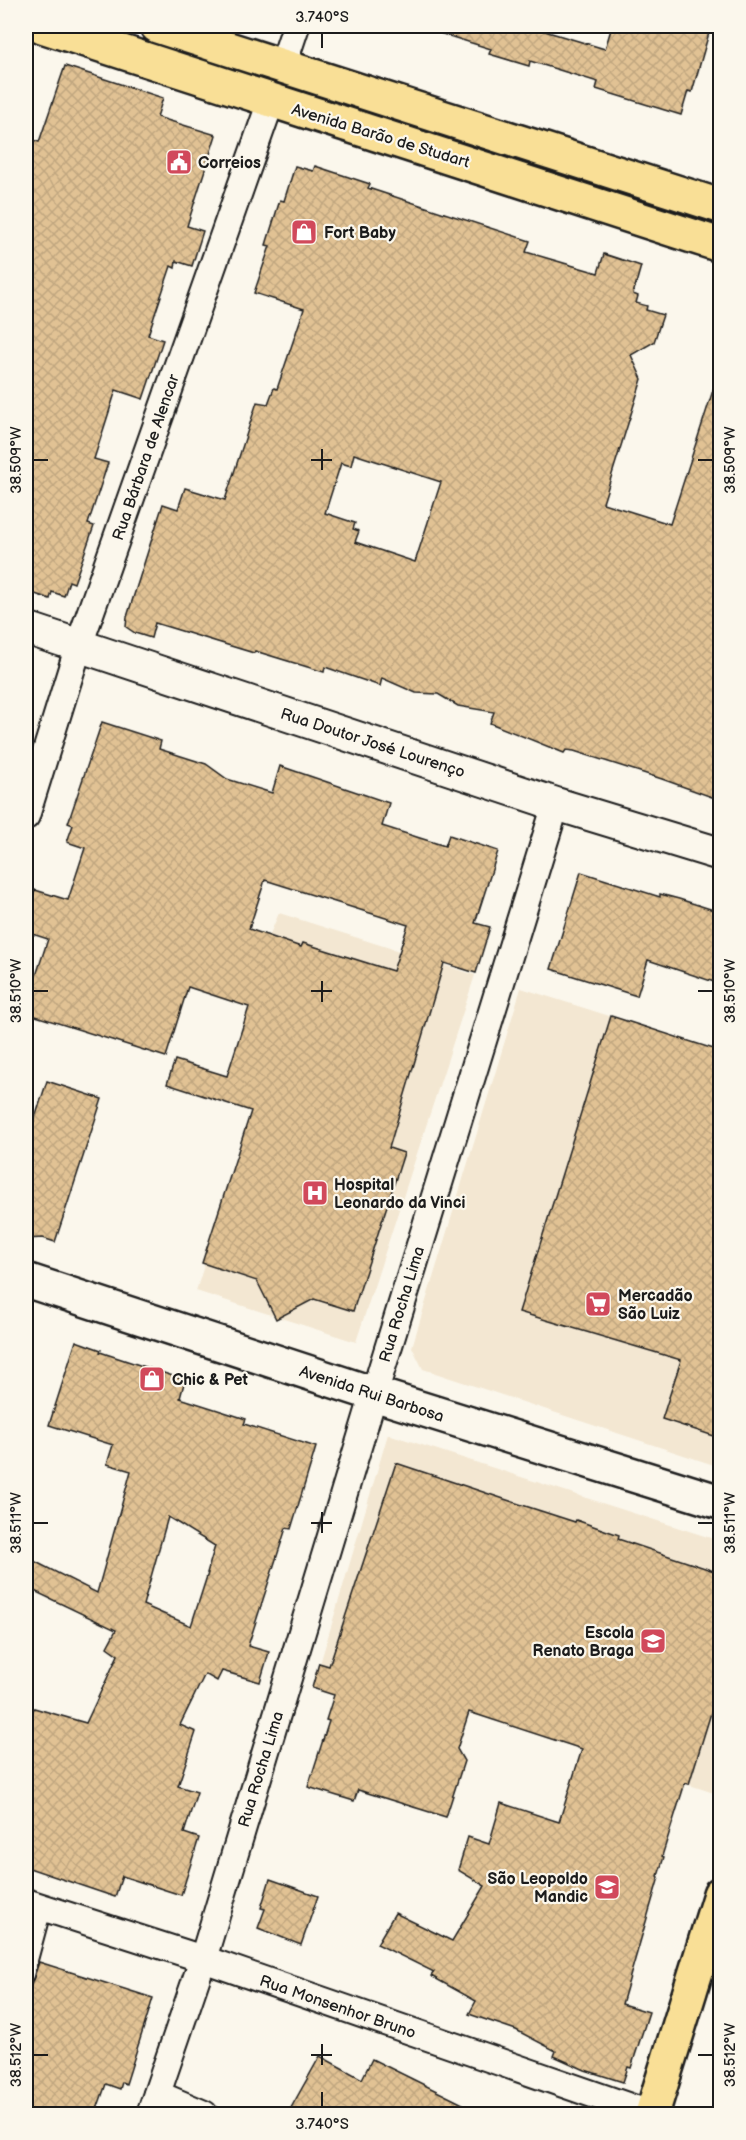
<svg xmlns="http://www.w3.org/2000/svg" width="746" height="2140" viewBox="0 0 746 2140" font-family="'Balsamiq Sans',sans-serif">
<defs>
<pattern id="building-cross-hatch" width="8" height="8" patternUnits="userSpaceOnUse" patternTransform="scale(1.5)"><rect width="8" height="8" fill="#e1c294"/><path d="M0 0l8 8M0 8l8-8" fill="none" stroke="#c0a67f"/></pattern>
</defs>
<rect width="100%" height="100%" fill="#fbf7ec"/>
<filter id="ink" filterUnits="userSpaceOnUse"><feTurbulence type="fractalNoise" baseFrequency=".0167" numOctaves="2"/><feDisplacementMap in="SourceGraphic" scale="12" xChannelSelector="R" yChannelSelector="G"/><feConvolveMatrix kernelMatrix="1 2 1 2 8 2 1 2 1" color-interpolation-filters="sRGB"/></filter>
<g filter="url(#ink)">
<g fill="#f3e7d2">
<path d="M 279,913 L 475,975 L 356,1342 L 196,1291 L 255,1104 L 251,1083 L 270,934 Z"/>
<path d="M 521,988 L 720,1051 L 720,1467 L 423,1369 L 412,1347 Z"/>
<path d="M 388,1434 L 720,1541 L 720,1795 L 320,1664 Z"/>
</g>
<g fill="url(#building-cross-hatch)" stroke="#1c1c1c" stroke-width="1.5" fill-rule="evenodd">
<path d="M 437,26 L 528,26 L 605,49 L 612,26 L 711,26 L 692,92 L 688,91 L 681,115 L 596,89 L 598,82 L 530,61 L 529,66 L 489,54 L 491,49 L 436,32 Z"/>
<path d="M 65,66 L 163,98 L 157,117 L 216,135 L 187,226 L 203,231 L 192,266 L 176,261 L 175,268 L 171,266 L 148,335 L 163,340 L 143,399 L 116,390 L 94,459 L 108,463 L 88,524 L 94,526 L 74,583 L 69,581 L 64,596 L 52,592 L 50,599 L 26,591 L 26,137 L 39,142 Z"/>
<path d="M 295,166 L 313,171 L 315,166 L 370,184 L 368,188 L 530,241 L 526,252 L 598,273 L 604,254 L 641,266 L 633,294 L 638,296 L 636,303 L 647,306 L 646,310 L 663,315 L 654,342 L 631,355 L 642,379 L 603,503 L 670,524 L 715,384 L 720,385 L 720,800 L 662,779 L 574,751 L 566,750 L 564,753 L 490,723 L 494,712 L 458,706 L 438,694 L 416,693 L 382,678 L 380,686 L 325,667 L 324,672 L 255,651 L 254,653 L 155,623 L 151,638 L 135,633 L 126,627 L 127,617 L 163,504 L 178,509 L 185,488 L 225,500 L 257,402 L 268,404 L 274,388 L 277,389 L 304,309 L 254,293 L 270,246 L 266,245 L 280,200 L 284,201 ZM 354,454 L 441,482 L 415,562 L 355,542 L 359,531 L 353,529 L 355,523 L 325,513 L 341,463 L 351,466 Z"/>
<path d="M 102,722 L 161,741 L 159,749 L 206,764 L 227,779 L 272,793 L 280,766 L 389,803 L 382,826 L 445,846 L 449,835 L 498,851 L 475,923 L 490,927 L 476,973 L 444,963 L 389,1148 L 404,1153 L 353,1311 L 314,1299 L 276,1319 L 257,1281 L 202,1263 L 251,1111 L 167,1084 L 175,1060 L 227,1076 L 249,1007 L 188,987 L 166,1057 L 26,1013 L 26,1006 L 48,939 L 26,932 L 26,917 L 35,890 L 68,900 L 85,848 L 67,842 L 73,825 L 68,823 ZM 265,880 L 408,925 L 393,971 L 303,943 L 301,947 L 249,929 Z"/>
<path d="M 581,872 L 660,897 L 660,894 L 679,899 L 720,912 L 720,984 L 648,960 L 637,996 L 551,969 Z"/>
<path d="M 611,1016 L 720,1051 L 720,1438 L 662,1419 L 681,1360 L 519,1312 Z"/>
<path d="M 47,1081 L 102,1099 L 55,1242 L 43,1238 L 26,1239 L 26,1119 L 34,1121 Z"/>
<path d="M 76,1341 L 101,1350 L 100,1352 L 185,1380 L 180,1398 L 246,1419 L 244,1424 L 316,1447 L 291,1529 L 286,1528 L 248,1646 L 269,1652 L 260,1682 L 222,1671 L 217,1681 L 205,1674 L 180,1725 L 196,1732 L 178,1786 L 197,1792 L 184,1833 L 199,1838 L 181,1895 L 122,1876 L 115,1897 L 26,1867 L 26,1733 L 34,1708 L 86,1723 L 118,1655 L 107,1647 L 116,1630 L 26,1587 L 26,1557 L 97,1593 L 131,1471 L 107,1464 L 113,1445 L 49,1425 ZM 168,1517 L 215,1546 L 207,1573 L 208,1573 L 191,1626 L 143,1605 Z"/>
<path d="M 396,1463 L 516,1503 L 575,1522 L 576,1520 L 619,1535 L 618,1539 L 720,1573 L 720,1684 L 689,1784 L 685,1783 L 662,1856 L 664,1857 L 658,1876 L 659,1877 L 622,2004 L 649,2012 L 631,2068 L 628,2067 L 623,2082 L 585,2070 L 554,2056 L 556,2051 L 516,2030 L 469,2014 L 476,2001 L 431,1976 L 434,1972 L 377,1944 L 395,1913 L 452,1941 L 485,1886 L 458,1870 L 468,1837 L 489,1844 L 501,1803 L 559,1822 L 582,1749 L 469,1712 L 457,1749 L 464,1761 L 446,1817 L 358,1790 L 354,1801 L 308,1787 L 329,1721 L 326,1720 L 334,1695 L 312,1688 L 319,1663 L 329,1666 Z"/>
<path d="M 270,1879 L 318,1896 L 301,1945 L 258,1928 L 265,1909 L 261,1908 Z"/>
<path d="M 39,1962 L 153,1998 L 126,2084 L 122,2082 L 120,2089 L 106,2084 L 95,2115 L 26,2115 L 26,2000 Z"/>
<path d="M 320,2056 L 362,2079 L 372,2059 L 485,2115 L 287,2115 Z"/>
</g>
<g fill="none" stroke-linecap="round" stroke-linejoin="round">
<defs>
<path id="service" d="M 26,1975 L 44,1908"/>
<g id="minor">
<path d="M 283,65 L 296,26"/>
<path d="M 26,816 L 79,645 L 271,101"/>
<path d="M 26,1902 L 203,1959 L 650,2114"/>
<path d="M 157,2094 L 204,2114"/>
<path d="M 150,2114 L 203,1959 L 374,1394 L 556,804"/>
</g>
<path id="tertiary" d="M 26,628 L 556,804 L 720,854"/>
<path id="secondary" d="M 26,1280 L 374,1394 L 720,1502"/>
<g id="primary">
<path d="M 42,26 L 720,245"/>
<path d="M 157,26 L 720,206"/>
<path d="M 652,2114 L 720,1894"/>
</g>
</defs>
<use href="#service" stroke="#1c1c1c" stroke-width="18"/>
<use href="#minor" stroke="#1c1c1c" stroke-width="30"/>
<use href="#tertiary" stroke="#1c1c1c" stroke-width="36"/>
<use href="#secondary" stroke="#1c1c1c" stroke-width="38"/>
<use href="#primary" stroke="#1c1c1c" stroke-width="38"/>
<use href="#service" stroke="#fbf7ec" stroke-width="14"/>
<use href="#minor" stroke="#fbf7ec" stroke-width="26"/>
<use href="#tertiary" stroke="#fbf7ec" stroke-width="32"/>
<use href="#secondary" stroke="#fbf7ec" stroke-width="33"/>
<use href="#primary" stroke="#f9df96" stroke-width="33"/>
</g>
</g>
<path fill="none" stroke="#1c1c1c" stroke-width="2" d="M 322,33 L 322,48M 322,449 L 322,470M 33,460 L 48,460M 311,460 L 332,460M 698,460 L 713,460M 322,981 L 322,1002M 33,991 L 48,991M 311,991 L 332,991M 698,991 L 713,991M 322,1512 L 322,1533M 33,1523 L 48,1523M 311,1523 L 332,1523M 698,1523 L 713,1523M 322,2044 L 322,2065M 33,2055 L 48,2055M 311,2055 L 332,2055M 698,2055 L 713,2055M 322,2092 L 322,2107"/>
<defs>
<symbol id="civic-square" viewBox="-11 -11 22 22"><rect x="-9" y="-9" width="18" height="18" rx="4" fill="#d1495b" stroke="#fbf7ec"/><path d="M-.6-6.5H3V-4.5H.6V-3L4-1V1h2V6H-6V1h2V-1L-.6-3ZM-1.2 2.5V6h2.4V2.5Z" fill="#fff"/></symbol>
<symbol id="shop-square" viewBox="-11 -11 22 22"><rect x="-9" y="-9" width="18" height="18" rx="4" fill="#d1495b" stroke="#fbf7ec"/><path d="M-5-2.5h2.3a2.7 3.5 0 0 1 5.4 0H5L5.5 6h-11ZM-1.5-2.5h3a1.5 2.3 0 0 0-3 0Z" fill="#fff"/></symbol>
<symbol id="hospital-square" viewBox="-11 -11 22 22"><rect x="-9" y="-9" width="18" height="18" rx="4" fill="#d1495b" stroke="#fbf7ec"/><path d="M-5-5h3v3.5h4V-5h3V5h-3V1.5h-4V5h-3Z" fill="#fff"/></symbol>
<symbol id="supermarket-square" viewBox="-11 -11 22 22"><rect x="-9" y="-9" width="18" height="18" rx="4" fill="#d1495b" stroke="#fbf7ec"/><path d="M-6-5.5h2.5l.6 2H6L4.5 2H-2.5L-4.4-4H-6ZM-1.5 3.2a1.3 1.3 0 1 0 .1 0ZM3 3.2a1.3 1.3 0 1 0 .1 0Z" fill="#fff"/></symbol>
<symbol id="school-square" viewBox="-11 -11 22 22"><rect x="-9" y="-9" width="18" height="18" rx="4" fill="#d1495b" stroke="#fbf7ec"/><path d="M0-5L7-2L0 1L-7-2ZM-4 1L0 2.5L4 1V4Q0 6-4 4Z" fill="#fff"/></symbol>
<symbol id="university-square" viewBox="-11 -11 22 22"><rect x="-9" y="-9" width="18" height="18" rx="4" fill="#d1495b" stroke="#fbf7ec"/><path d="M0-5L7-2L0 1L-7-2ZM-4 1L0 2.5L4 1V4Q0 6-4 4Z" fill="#fff"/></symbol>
</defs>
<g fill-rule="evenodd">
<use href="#civic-square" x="164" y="147" width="30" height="30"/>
<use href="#shop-square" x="289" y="217" width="30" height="30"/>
<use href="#hospital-square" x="300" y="1178" width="30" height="30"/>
<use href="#supermarket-square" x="583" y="1289" width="30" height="30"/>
<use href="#shop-square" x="137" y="1364" width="30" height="30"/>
<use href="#school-square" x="638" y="1626" width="30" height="30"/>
<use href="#university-square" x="592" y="1872" width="30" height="30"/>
</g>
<g text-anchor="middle" stroke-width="4.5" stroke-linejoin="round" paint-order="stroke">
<g font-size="16" fill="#1c1c1c" stroke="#fbf7ec">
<text transform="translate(381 135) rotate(17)" y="6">Avenida Barão de Studart</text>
<text transform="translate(145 457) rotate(-71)" y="6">Rua Bárbara de Alencar</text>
<text transform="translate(373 742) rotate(18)" y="6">Rua Doutor José Lourenço</text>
<text transform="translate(401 1304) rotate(-73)" y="6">Rua Rocha Lima</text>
<text transform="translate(372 1393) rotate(18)" y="6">Avenida Rui Barbosa</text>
<text transform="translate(260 1769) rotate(-73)" y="6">Rua Rocha Lima</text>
<text transform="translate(338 2006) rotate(19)" y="6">Rua Monsenhor Bruno</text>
</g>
<g font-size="16" font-weight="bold" fill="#1c1c1c" stroke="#fbf7ec" text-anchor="start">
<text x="198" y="168">Correios</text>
<text x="324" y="238">Fort Baby</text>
<text x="334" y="1190">Hospital<tspan x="334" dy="18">Leonardo da Vinci</tspan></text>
<text x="618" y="1301">Mercadão<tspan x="618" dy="18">São Luiz</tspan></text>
<text x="172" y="1385">Chic &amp; Pet</text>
<text x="634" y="1638" text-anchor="end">Escola<tspan x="634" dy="18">Renato Braga</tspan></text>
<text x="588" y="1884" text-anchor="end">São Leopoldo<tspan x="588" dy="18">Mandic</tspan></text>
</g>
</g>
<rect width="746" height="2140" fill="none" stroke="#fbf7ec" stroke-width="66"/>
<rect x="33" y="33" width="680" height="2074" fill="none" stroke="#1c1c1c" stroke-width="2"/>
<g font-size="15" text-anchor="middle" fill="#1c1c1c">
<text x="322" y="22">3.740°S</text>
<text transform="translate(730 460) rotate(-90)" y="5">38.509°W</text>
<text transform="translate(16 460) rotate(-90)" y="5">38.509°W</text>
<text transform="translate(730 991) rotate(-90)" y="5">38.510°W</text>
<text transform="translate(16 991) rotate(-90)" y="5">38.510°W</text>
<text transform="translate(730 1523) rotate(-90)" y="5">38.511°W</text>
<text transform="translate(16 1523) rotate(-90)" y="5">38.511°W</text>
<text transform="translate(16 2055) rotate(-90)" y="5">38.512°W</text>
<text transform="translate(730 2055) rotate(-90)" y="5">38.512°W</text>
<text x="322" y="2129">3.740°S</text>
</g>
</svg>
